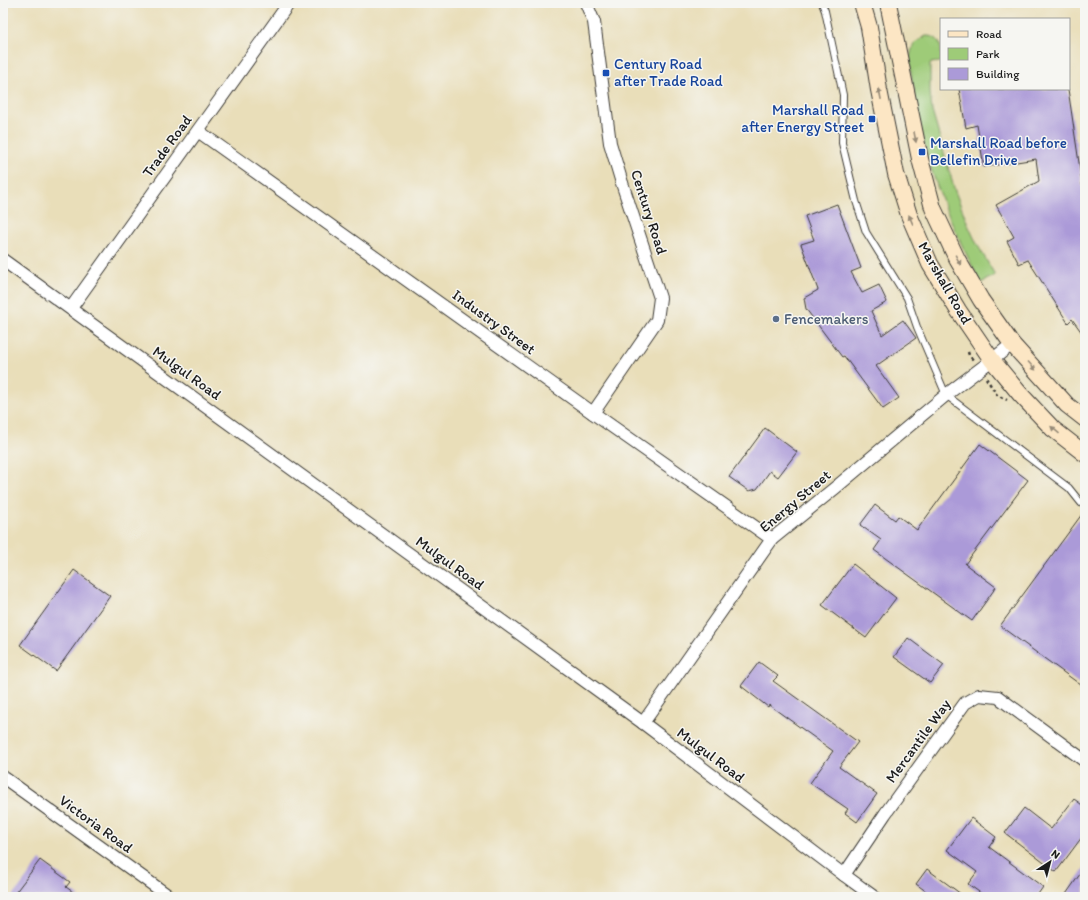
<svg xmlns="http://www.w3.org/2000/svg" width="1088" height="900" viewBox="0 0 1088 900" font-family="Itim,sans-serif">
<rect width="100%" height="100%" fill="#f6f6f2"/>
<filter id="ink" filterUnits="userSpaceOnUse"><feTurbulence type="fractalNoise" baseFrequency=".025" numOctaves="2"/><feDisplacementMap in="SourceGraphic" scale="8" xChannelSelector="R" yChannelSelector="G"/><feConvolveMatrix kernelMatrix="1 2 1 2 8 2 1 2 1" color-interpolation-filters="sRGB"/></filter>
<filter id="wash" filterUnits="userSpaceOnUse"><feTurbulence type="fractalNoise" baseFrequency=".012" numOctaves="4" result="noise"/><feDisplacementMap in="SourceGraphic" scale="16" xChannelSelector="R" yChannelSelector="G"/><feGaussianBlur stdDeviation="0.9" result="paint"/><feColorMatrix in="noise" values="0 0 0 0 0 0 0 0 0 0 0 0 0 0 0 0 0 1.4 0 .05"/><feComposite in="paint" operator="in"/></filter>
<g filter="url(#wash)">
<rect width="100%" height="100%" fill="#e9deb9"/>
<path fill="#9ecb78" stroke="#5d744a" d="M 926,36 C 943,36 941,49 941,62 L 930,63 L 930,92 L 932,111 L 955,191 L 969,227 L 977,244 L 995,275 L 981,283 C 964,251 949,219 937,186 C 926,157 920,125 915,95 C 912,74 901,46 926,36 Z"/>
<g id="blocks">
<g fill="#ab9ad8">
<path d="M 959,89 L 1068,89 L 1085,203 L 1085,337 L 1072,319 L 1068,323 L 1028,260 L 1019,264 L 1007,241 L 1014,237 L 996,205 L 1039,181 L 1036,159 L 984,167 L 977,125 L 966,128 Z"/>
<path d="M 837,204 L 861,268 L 851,272 L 862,293 L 879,285 L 887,302 L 871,311 L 882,335 L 903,320 L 916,338 L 876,366 L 899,398 L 883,409 L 844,356 L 842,357 L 806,309 L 804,298 L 818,290 L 801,244 L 814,240 L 805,216 Z"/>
<path d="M 765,428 L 797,452 L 778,477 L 770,471 L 757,489 L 749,491 L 729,477 Z"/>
<path d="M 980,444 L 1028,480 L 965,564 L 996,587 L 972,621 L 874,550 L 881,540 L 860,525 L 875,505 L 895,520 L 898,516 L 917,530 Z"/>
<path d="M 1085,510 L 1085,688 L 1000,626 Z"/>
<path d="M 853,564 L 896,598 L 866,638 L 822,605 Z"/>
<path d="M 74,570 L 110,596 L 56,671 L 20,645 Z"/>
<path d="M 908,638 L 944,665 L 930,683 L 894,657 Z"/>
<path d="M 759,662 L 778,676 L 773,681 L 858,742 L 839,767 L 877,794 L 857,822 L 845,813 L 848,809 L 810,783 L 833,751 L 769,705 L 768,707 L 741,686 Z"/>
<path d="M 1074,799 L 1085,807 L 1085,833 L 1056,872 L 1005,833 L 1024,808 L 1051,829 Z"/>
<path d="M 971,818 L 996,837 L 989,847 L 1043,887 L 1036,897 L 986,897 L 968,884 L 977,872 L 947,850 Z"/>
<path d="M 40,860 L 70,882 L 66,887 L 80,897 L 12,897 Z"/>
<path d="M 1085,867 L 1085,897 L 1064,897 Z"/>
<path d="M 927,869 L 965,897 L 934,897 L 916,884 Z"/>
</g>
</g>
</g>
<g filter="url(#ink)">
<use href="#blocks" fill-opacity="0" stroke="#3b3934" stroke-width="1"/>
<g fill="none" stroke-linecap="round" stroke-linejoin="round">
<defs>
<path id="service" d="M 822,3 L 825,11 L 843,95 L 842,143 L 856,201 L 866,232 L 907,298 L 917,327 L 946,395 L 1069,488 L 1081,503 L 1085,506"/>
<g id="minor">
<path d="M 586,3 L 594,22 L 610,143 L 622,183 L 660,298 L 657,320 L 593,413"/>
<path d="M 198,131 L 593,413 L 772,539"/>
<path d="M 3,260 L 643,723 L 844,875 L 874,897"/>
<path d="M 71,308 L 289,3"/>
<path d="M 643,723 L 772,539 L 835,488 L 946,395 L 992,360 L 1012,344"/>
<path d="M 3,777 L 170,897"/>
<path d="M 844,875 L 885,814 L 965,703 L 979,695 L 998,697 L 1085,761"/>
</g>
<g id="secondary">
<path d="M 862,3 L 869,27 L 879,90 L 896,174 L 909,215 L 930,264 L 958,310 L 992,360 L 1020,394 L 1053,429 L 1085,454"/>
<path d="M 888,3 L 920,159 L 933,208 L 957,259 L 981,300 L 1012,344 L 1067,405 L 1085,419"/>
</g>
</defs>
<use href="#service" stroke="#3b3934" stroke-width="8"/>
<use href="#minor" stroke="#3b3934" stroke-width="14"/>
<use href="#secondary" stroke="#3b3934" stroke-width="18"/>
<g stroke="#3b3934" stroke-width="2.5" stroke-dasharray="3 3" stroke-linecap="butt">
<path d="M 968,352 L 969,355 L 974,361"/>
<path d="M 986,378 L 997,395 L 1007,400"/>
</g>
<use href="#service" stroke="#fff" stroke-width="6"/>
<use href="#minor" stroke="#fff" stroke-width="12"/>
<use href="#secondary" stroke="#fce6c4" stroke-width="16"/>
</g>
<defs><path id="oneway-solid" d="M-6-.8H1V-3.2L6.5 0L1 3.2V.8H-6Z"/></defs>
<g fill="#978b78">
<use href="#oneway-solid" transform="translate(880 94) rotate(-101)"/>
<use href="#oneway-solid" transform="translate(915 137) rotate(79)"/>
<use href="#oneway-solid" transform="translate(911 220) rotate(-113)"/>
<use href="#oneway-solid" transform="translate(958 260) rotate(62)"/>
<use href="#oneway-solid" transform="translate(1032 366) rotate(48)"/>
<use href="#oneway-solid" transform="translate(1055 430) rotate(-139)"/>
</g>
</g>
<g fill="#1a4fb4" stroke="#f6f6f2" stroke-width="1.5">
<rect x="602" y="69" width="8" height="8" rx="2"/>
<rect x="868" y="115" width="8" height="8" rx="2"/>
<rect x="918" y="148" width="8" height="8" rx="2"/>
</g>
<circle fill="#5c6f8a" stroke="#f6f6f2" stroke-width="1.5" cx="776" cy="319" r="4"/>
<g text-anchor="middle" stroke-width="3" stroke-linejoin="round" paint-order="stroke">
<g font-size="15" fill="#164399" stroke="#f6f6f2" text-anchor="start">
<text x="614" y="69">Century Road<tspan x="614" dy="17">after Trade Road</tspan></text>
<text x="864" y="115" text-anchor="end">Marshall Road<tspan x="864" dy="17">after Energy Street</tspan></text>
<text x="930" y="148">Marshall Road before<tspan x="930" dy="17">Bellefin Drive</tspan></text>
</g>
<g font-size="15" fill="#1c1c1c" stroke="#f6f6f2">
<text transform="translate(167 146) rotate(-54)" y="5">Trade Road</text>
<text transform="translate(649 212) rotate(72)" y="5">Century Road</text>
<text transform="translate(945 283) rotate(60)" y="5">Marshall Road</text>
<text transform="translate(494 322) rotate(36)" y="5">Industry Street</text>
<text transform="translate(187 373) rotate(36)" y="5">Mulgul Road</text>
<text transform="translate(795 501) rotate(-40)" y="5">Energy Street</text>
<text transform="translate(450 563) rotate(36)" y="5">Mulgul Road</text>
<text transform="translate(918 741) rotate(-54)" y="5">Mercantile Way</text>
<text transform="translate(711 755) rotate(37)" y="5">Mulgul Road</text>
<text transform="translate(96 824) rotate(36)" y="5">Victoria Road</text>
</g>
<g font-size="15" fill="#4e5e75" stroke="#f6f6f2" text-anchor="start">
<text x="784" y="324">Fencemakers</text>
</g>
</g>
<rect width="1088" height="900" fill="none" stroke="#f6f6f2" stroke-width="16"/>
<rect x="940" y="18" width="130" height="72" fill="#f6f6f2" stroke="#9f9f9c"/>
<rect x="948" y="31" width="20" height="6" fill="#fce6c4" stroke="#9f9f9c"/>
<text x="976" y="38" font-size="12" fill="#1c1c1c">Road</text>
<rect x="948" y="48" width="20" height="12" fill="#9ecb78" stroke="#9f9f9c"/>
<text x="976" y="58" font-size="12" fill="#1c1c1c">Park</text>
<rect x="948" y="68" width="20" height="12" fill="#ab9ad8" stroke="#9f9f9c"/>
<text x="976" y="78" font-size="12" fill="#1c1c1c">Building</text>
<g transform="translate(1050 862) rotate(36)" stroke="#f6f6f2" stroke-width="3" paint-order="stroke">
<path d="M0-3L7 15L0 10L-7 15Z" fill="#1c1c1c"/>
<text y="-6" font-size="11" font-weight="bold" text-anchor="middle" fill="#1c1c1c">N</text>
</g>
</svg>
